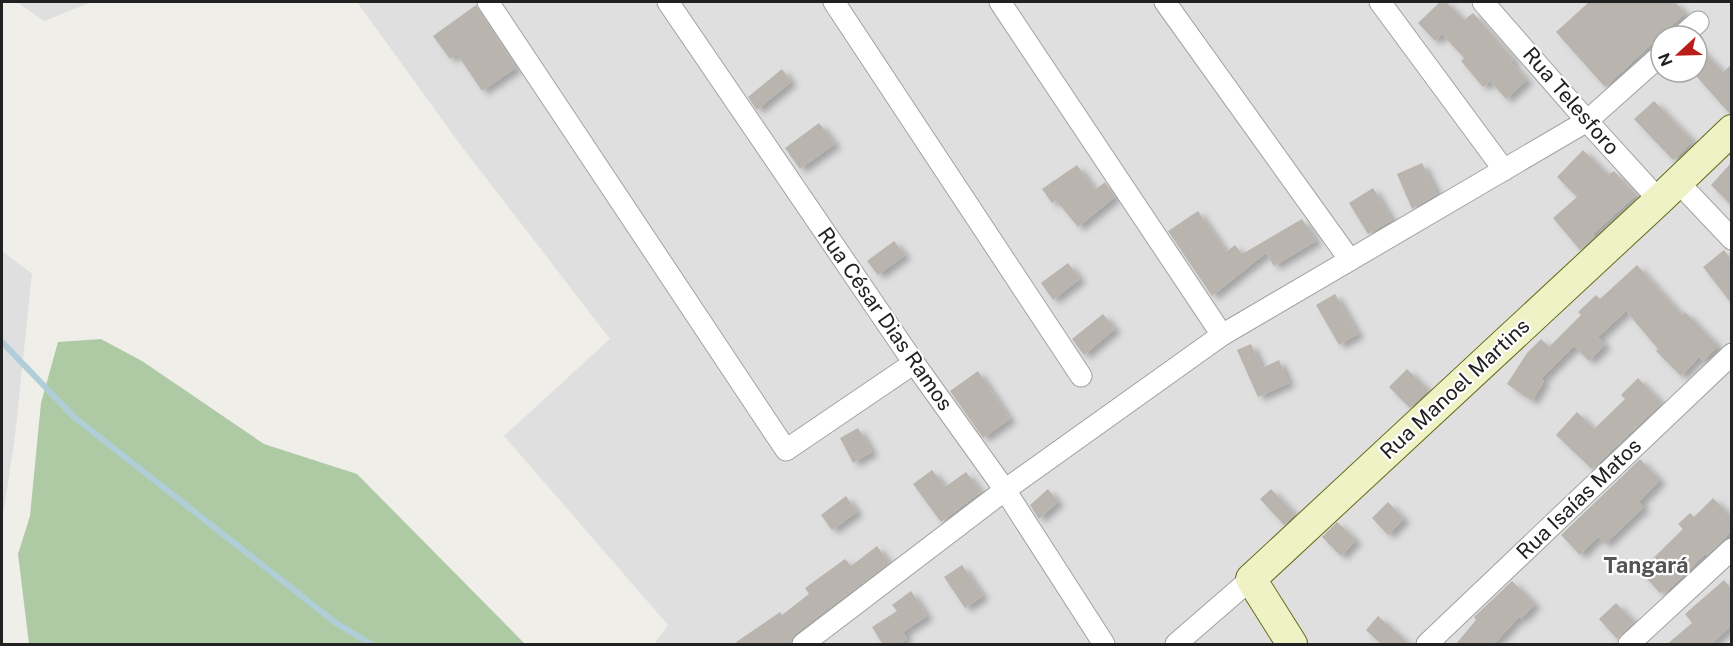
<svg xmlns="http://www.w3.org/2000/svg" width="1733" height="646" viewBox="0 0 1733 646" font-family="'Public Sans',sans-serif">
<defs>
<filter id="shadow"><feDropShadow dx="6" dy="4" stdDeviation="3" flood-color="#0004"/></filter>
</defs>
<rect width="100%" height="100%" fill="#f0eee9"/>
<g fill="#dfdfdf" fill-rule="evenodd">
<path d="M 17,2 L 92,2 L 44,21 Z"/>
<path d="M 357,2 L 1731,2 L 1731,644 L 654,644 L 668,625 L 504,436 L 610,339 L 459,143 ZM 1661,36 L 1697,36 L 1697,72 L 1661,72 Z"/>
<path d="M 2,251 L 32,274 L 15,436 L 2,523 Z"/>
</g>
<path fill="#aecaa4" d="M 101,339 L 142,361 L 264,444 L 357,474 L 525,644 L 29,644 L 18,554 L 30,516 L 41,403 L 58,342 Z"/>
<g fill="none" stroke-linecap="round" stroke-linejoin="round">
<path stroke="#b0ced8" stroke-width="6" d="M 2,342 L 74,417 L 336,623 L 371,644"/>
</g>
<g fill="#bab4af" filter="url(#shadow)">
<path d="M 1440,2 L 1446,2 L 1464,20 L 1473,13 L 1514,60 L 1511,62 L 1527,80 L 1506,99 L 1490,81 L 1483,87 L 1461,61 L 1464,58 L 1442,34 L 1435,41 L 1418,23 Z"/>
<path d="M 1589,2 L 1675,2 L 1685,13 L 1605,87 L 1556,32 Z"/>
<path d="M 476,5 L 516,68 L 482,91 L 457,54 L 450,59 L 433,36 Z"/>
<path d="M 1697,45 L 1723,72 L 1731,65 L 1731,113 L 1729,113 L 1697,77 Z"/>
<path d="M 782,69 L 791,82 L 757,110 L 748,97 Z"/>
<path d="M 1654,101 L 1693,141 L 1673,160 L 1634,119 Z"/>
<path d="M 819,123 L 835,144 L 800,169 L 785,148 Z"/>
<path d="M 1583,150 L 1608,175 L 1614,171 L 1636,195 L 1593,234 L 1595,236 L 1580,250 L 1553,218 L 1577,197 L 1557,177 Z"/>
<path d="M 1422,163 L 1437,194 L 1412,209 L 1397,174 Z"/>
<path d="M 1731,163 L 1731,205 L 1711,185 Z"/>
<path d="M 1077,165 L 1095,190 L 1105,182 L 1115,197 L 1078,227 L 1056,200 L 1052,203 L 1042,189 Z"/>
<path d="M 1373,188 L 1392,220 L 1368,234 L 1349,203 Z"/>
<path d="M 1198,211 L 1226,252 L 1235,245 L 1242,254 L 1302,219 L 1316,241 L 1274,266 L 1266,253 L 1212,296 L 1168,231 Z"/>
<path d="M 894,241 L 905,255 L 878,275 L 867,261 Z"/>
<path d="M 1724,250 L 1731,259 L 1731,303 L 1703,267 Z"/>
<path d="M 1068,263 L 1080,279 L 1053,300 L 1041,283 Z"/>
<path d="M 1637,265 L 1682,315 L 1685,312 L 1718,346 L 1703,361 L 1699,357 L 1681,376 L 1656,351 L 1658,349 L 1626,311 L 1598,337 L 1605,345 L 1589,361 L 1574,346 L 1541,379 L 1544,381 L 1532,401 L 1507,384 L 1527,353 L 1541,339 L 1549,347 L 1581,315 L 1578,312 L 1596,295 L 1600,299 Z"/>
<path d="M 1335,294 L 1358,334 L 1339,345 L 1316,305 Z"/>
<path d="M 1103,314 L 1115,329 L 1084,355 L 1072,339 Z"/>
<path d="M 1251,344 L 1262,368 L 1279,360 L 1289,383 L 1258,397 L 1237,350 Z"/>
<path d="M 1407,369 L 1428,390 L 1410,408 L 1389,387 Z"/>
<path d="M 978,371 L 1010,419 L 983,438 L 950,391 Z"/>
<path d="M 1638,378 L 1662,403 L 1592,469 L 1556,435 L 1577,412 L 1594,429 L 1625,399 L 1621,395 Z"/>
<path d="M 858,428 L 872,452 L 853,463 L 840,438 Z"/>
<path d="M 1640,459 L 1660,480 L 1639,502 L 1644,507 L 1605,544 L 1598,537 L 1580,555 L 1561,535 Z"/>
<path d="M 932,470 L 945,487 L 966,472 L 981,492 L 941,522 L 913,484 Z"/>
<path d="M 1048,489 L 1058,502 L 1039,519 L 1030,505 Z"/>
<path d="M 1271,489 L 1295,514 L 1284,525 L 1260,499 Z"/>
<path d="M 846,496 L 857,512 L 832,530 L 821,515 Z"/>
<path d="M 1713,498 L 1731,517 L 1731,532 L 1707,555 L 1705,554 L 1666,592 L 1664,589 L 1660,593 L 1640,571 L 1683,529 L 1678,524 L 1690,513 L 1694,517 Z"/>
<path d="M 1388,502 L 1404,519 L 1388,535 L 1372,518 Z"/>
<path d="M 1337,522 L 1356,540 L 1341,556 L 1322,537 Z"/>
<path d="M 877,546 L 889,563 L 795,634 L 789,645 L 732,645 L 780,612 L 782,615 L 809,594 L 805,588 L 845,559 L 851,566 Z"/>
<path d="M 962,565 L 983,596 L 965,608 L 944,577 Z"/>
<path d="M 1724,580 L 1731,589 L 1731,626 L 1710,645 L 1666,645 L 1692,623 L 1685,614 Z"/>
<path d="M 1512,581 L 1535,604 L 1521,619 L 1519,617 L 1493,645 L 1455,645 L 1476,620 L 1474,617 Z"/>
<path d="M 911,591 L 927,616 L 903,632 L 907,639 L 898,645 L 883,645 L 872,627 L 897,611 L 892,605 Z"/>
<path d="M 1616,603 L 1634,622 L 1617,639 L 1599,619 Z"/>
<path d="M 1378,616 L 1410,645 L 1382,645 L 1366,630 Z"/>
</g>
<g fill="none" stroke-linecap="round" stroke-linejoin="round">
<defs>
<g id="street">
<path d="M 488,2 L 786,450 L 914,363"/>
<path d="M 668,2 L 914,363 L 1005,490 L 1104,644"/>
<path d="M 834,2 L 1081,376"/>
<path d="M 1000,2 L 1222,335"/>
<path d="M 1165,2 L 1350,260"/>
<path d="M 1380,2 L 1504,170"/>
<path d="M 1483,2 L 1587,121 L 1659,200"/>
<path d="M 1682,36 L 1698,22"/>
<path d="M 1678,182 L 1732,239"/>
<path d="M 803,644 L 1005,490 L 1222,335 L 1587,121 L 1661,55"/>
<path d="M 1176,644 L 1251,579"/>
<path d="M 1427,644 L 1732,354"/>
<path d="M 1629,644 L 1732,549"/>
</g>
<path id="secondary" d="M 1292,644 L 1251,579 L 1659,200 L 1732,130"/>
</defs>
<use href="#street" stroke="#a2a2a2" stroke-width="23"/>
<use href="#secondary" stroke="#626d14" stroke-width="32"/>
<use href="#street" stroke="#fff" stroke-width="21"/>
<use href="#secondary" stroke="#eff2c5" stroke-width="30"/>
</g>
<g text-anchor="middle" stroke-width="4.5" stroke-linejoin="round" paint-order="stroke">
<g font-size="21" fill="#212121" stroke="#fff">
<text transform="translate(1571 101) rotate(49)" y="7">Rua Telesforo</text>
<text transform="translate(885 319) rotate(55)" y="7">Rua César Dias Ramos</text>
<text transform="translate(1455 389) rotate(-43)" y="7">Rua Manoel Martins</text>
<text transform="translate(1579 499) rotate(-44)" y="7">Rua Isaías Matos</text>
</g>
<g font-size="22" font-weight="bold" fill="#545454" stroke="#fff">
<text x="1646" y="573">Tangará</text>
</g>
</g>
<rect width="1733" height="646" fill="none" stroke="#212121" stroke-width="6"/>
<g transform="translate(1679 54) rotate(248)"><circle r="28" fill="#ffffff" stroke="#a6a6a6" stroke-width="1.5"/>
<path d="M0-4.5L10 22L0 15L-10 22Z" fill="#b91e1a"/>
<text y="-9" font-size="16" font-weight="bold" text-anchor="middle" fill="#212121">N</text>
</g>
</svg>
